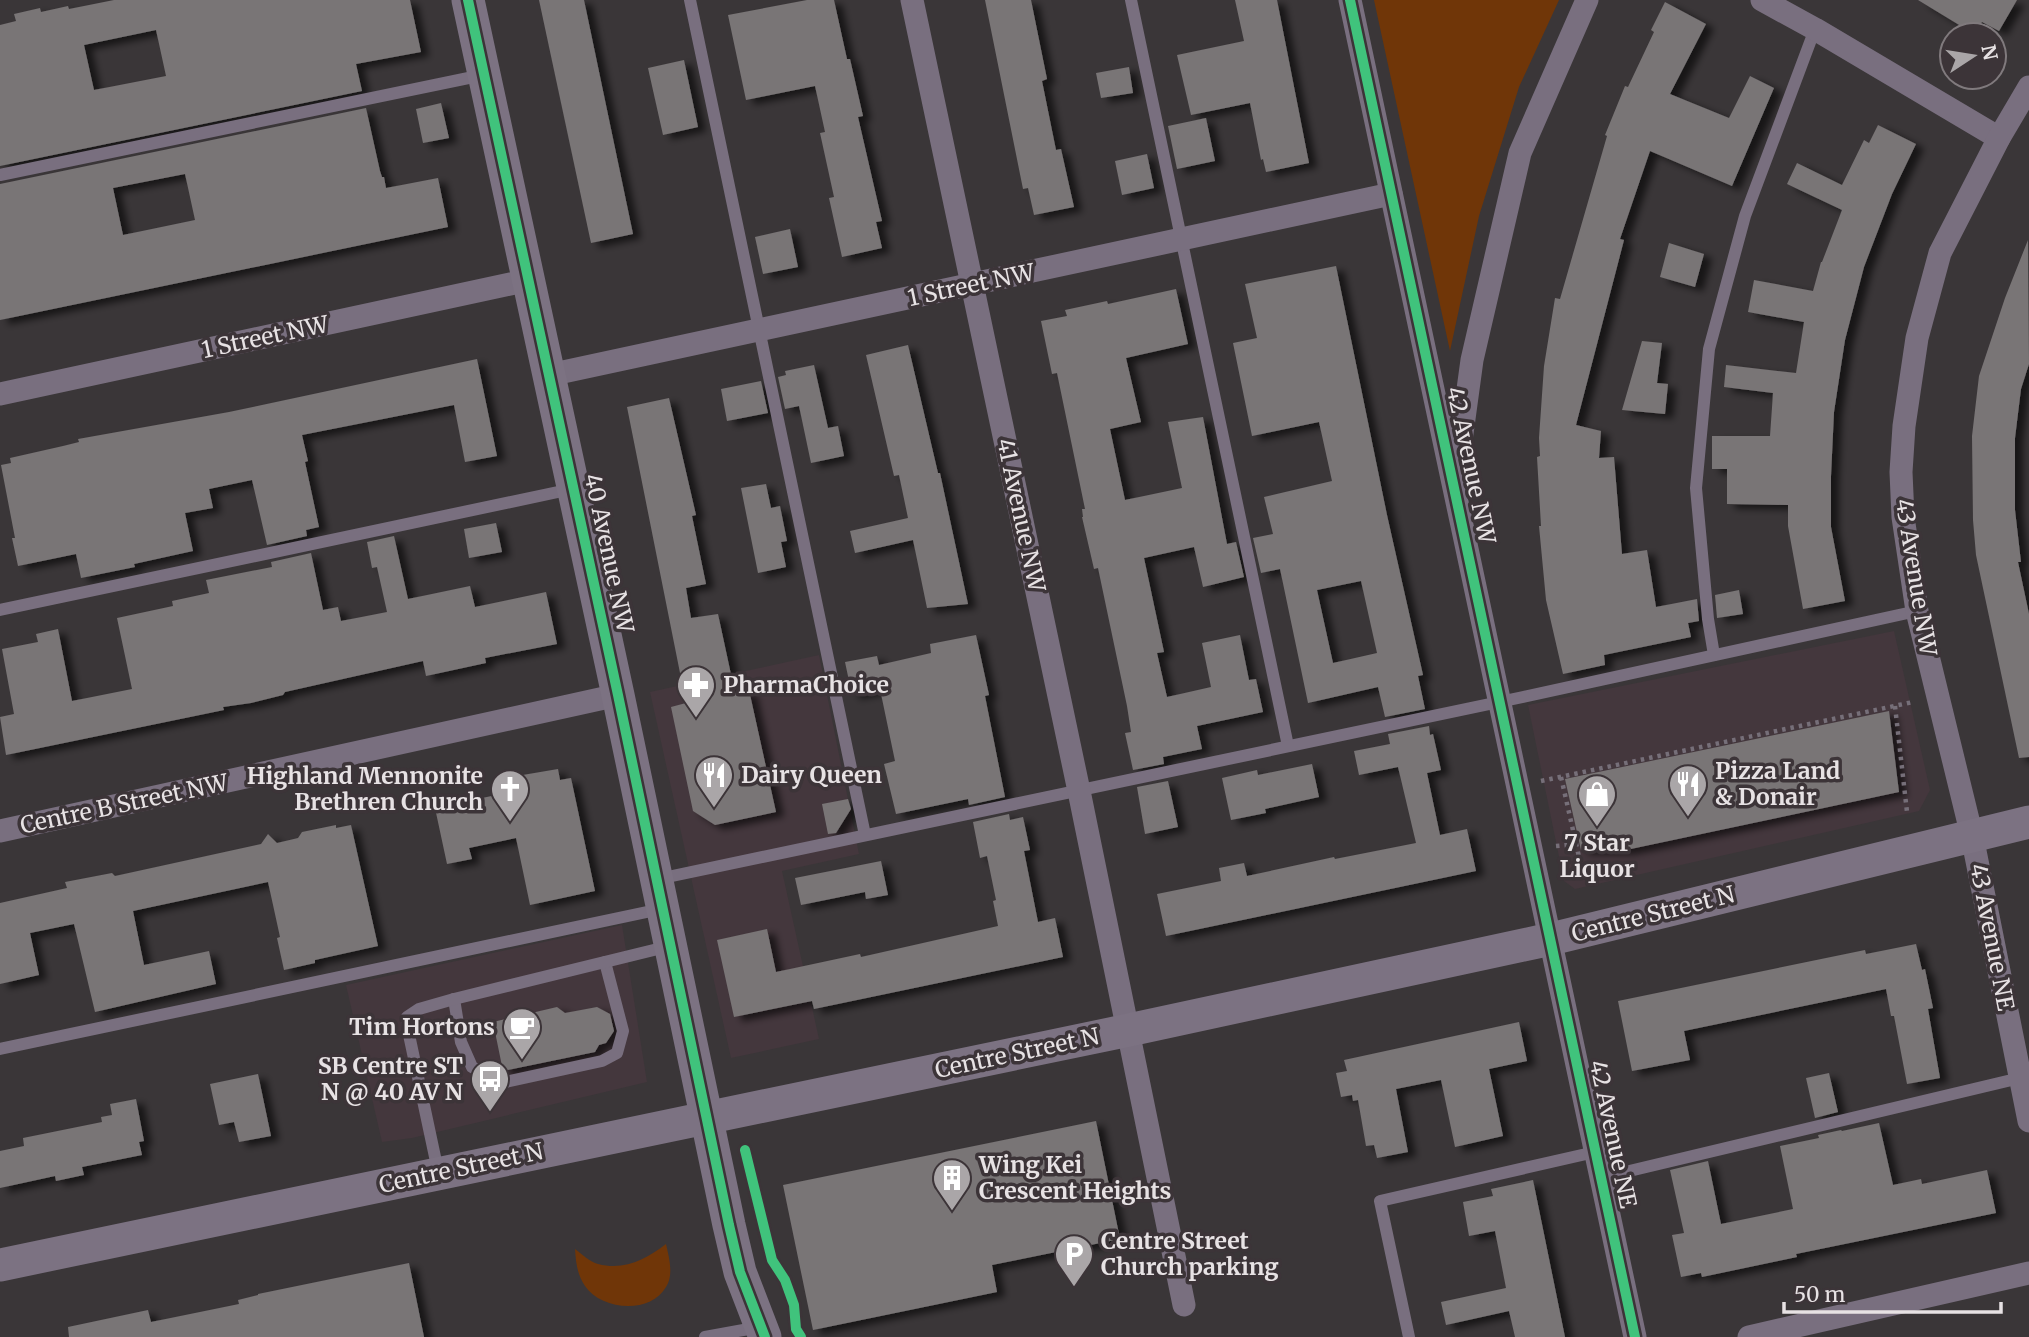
<svg xmlns="http://www.w3.org/2000/svg" width="2029" height="1337" viewBox="0 0 2029 1337" font-family="Merriweather,serif">
<defs>
<filter id="shadow"><feDropShadow dx="8" dy="4.5" stdDeviation="3.5" flood-color="#0009"/></filter>
</defs>
<rect width="100%" height="100%" fill="#3a3638"/>
<g fill="#44373d">
<path d="M 1894,631 L 1930,790 L 1919,811 L 1575,889 L 1564,881 L 1528,705 Z"/>
<path d="M 819,655 L 859,854 L 782,871 L 819,1039 L 731,1058 L 650,692 Z"/>
<path d="M 622,925 L 647,1082 L 412,1138 L 382,1142 L 346,985 Z"/>
</g>
<g fill="#703608">
<path d="M 1374,0 L 1559,0 L 1519,87 L 1479,216 L 1450,351 Z"/>
<path d="M 666,1244 C 669,1257 674,1275 666,1287 C 650,1315 601,1310 585,1286 C 577,1274 576,1263 575,1249 C 582,1254 590,1262 598,1264 C 625,1271 646,1259 666,1244 Z"/>
</g>
<g fill="#797576" fill-rule="evenodd" filter="url(#shadow)">
<path d="M 114,0 L 410,0 L 421,52 L 356,64 L 362,91 L 0,166 L 0,25 L 16,21 L 14,14 L 40,8 L 41,12 L 68,6 L 69,9 ZM 156,30 L 166,76 L 94,90 L 84,45 Z"/>
<path d="M 539,0 L 584,0 L 633,234 L 591,243 Z"/>
<path d="M 807,0 L 834,0 L 847,59 L 850,59 L 863,116 L 858,117 L 882,221 L 876,222 L 882,248 L 842,257 L 829,198 L 834,197 L 820,133 L 825,132 L 815,86 L 746,100 L 728,15 Z"/>
<path d="M 985,0 L 1031,0 L 1047,79 L 1042,81 L 1056,150 L 1061,149 L 1074,207 L 1034,215 L 1028,188 L 1023,189 Z"/>
<path d="M 1235,0 L 1277,0 L 1309,163 L 1266,172 L 1263,159 L 1261,160 L 1250,103 L 1191,115 L 1177,55 L 1244,41 Z"/>
<path d="M 1918,0 L 2017,0 L 1999,31 L 1982,22 L 1974,34 Z"/>
<path d="M 1665,2 L 1706,24 L 1670,94 L 1729,118 L 1750,76 L 1774,88 L 1732,186 L 1650,151 L 1620,239 L 1624,240 L 1576,425 L 1601,431 L 1599,458 L 1614,457 L 1622,554 L 1647,550 L 1656,607 L 1697,599 L 1699,621 L 1688,623 L 1691,637 L 1604,655 L 1605,665 L 1563,674 L 1546,600 L 1539,526 L 1541,526 L 1537,457 L 1540,456 L 1539,438 L 1544,366 L 1555,298 L 1560,299 L 1607,136 L 1605,135 L 1625,86 L 1628,87 L 1654,32 L 1651,30 Z"/>
<path d="M 684,60 L 698,127 L 663,135 L 648,68 Z"/>
<path d="M 1129,67 L 1133,93 L 1101,98 L 1096,73 Z"/>
<path d="M 441,103 L 449,138 L 423,143 L 416,109 Z"/>
<path d="M 366,108 L 380,171 L 382,177 L 384,177 L 386,188 L 438,178 L 448,227 L 0,320 L 0,184 ZM 185,174 L 195,220 L 123,235 L 113,188 Z"/>
<path d="M 1206,118 L 1215,161 L 1177,169 L 1168,126 Z"/>
<path d="M 1878,125 L 1916,144 L 1892,194 L 1864,267 L 1845,340 L 1834,412 L 1831,476 L 1831,527 L 1845,601 L 1803,609 L 1788,526 L 1788,505 L 1727,504 L 1727,469 L 1712,469 L 1712,436 L 1770,436 L 1773,393 L 1724,387 L 1726,365 L 1796,373 L 1804,322 L 1748,312 L 1754,280 L 1813,291 L 1821,262 L 1822,262 L 1842,210 L 1787,184 L 1797,163 L 1842,185 L 1864,140 L 1869,143 Z"/>
<path d="M 1147,154 L 1154,188 L 1122,195 L 1115,161 Z"/>
<path d="M 790,229 L 798,267 L 763,274 L 755,237 Z"/>
<path d="M 2028,240 L 2029,364 L 2021,389 L 2015,438 L 2015,510 L 2021,562 L 2018,562 L 2029,614 L 2029,757 L 2019,758 L 1976,555 L 1973,520 L 1972,436 L 1979,376 L 2005,298 Z"/>
<path d="M 1669,243 L 1704,254 L 1695,287 L 1660,277 Z"/>
<path d="M 1336,266 L 1387,515 L 1423,675 L 1418,676 L 1425,709 L 1385,717 L 1378,687 L 1308,703 L 1280,569 L 1261,573 L 1253,538 L 1273,534 L 1264,497 L 1332,481 L 1319,422 L 1252,436 L 1233,343 L 1257,338 L 1245,284 ZM 1361,581 L 1377,653 L 1333,663 L 1317,590 Z"/>
<path d="M 1176,289 L 1188,344 L 1126,358 L 1141,422 L 1110,429 L 1125,500 L 1182,488 L 1168,422 L 1203,417 L 1227,544 L 1236,542 L 1244,577 L 1203,587 L 1194,547 L 1144,558 L 1164,652 L 1157,653 L 1167,697 L 1211,687 L 1202,643 L 1240,635 L 1249,680 L 1256,679 L 1263,712 L 1197,726 L 1202,749 L 1163,757 L 1164,764 L 1133,770 L 1125,733 L 1131,732 L 1127,706 L 1098,568 L 1094,569 L 1082,517 L 1083,517 L 1082,509 L 1085,509 L 1057,373 L 1052,374 L 1041,321 L 1067,316 L 1065,310 L 1107,301 L 1108,304 Z"/>
<path d="M 1642,341 L 1662,343 L 1657,383 L 1668,384 L 1665,414 L 1622,410 Z"/>
<path d="M 908,345 L 938,473 L 940,473 L 968,604 L 927,608 L 913,540 L 855,553 L 850,531 L 908,518 L 899,475 L 894,476 L 866,355 Z"/>
<path d="M 477,359 L 497,456 L 465,462 L 454,405 L 302,435 L 308,461 L 305,462 L 319,527 L 306,530 L 307,536 L 267,545 L 252,480 L 209,489 L 213,508 L 185,513 L 193,551 L 134,564 L 135,567 L 81,578 L 76,554 L 18,566 L 12,538 L 15,538 L 1,465 L 11,463 L 10,458 L 63,446 L 79,442 L 78,439 L 229,412 Z"/>
<path d="M 814,365 L 828,428 L 838,426 L 844,456 L 811,463 L 799,406 L 785,409 L 778,377 L 786,375 L 785,371 Z"/>
<path d="M 761,381 L 768,413 L 727,421 L 721,389 Z"/>
<path d="M 669,398 L 696,515 L 692,516 L 706,584 L 686,588 L 691,618 L 718,614 L 735,693 L 749,690 L 776,812 L 715,825 L 693,811 L 671,707 L 686,703 L 627,407 Z"/>
<path d="M 766,484 L 771,508 L 780,506 L 787,541 L 781,542 L 786,567 L 758,573 L 741,488 Z"/>
<path d="M 496,523 L 502,552 L 469,558 L 464,529 Z"/>
<path d="M 394,536 L 408,599 L 470,586 L 475,607 L 546,592 L 557,644 L 485,658 L 486,663 L 426,676 L 423,661 L 285,692 L 283,695 L 251,703 L 223,707 L 224,710 L 6,755 L 0,717 L 14,714 L 2,649 L 38,642 L 36,634 L 58,629 L 72,701 L 132,689 L 117,618 L 173,606 L 172,601 L 209,593 L 206,580 L 272,567 L 271,562 L 311,553 L 323,610 L 338,607 L 341,621 L 387,612 L 377,567 L 372,568 L 367,542 Z"/>
<path d="M 1739,590 L 1743,614 L 1717,618 L 1715,595 Z"/>
<path d="M 976,635 L 989,695 L 985,696 L 1005,797 L 969,805 L 968,799 L 896,814 L 884,764 L 895,761 L 880,689 L 852,695 L 845,662 L 877,656 L 879,665 L 931,653 L 930,644 Z"/>
<path d="M 1889,711 L 1899,792 L 1626,850 L 1581,850 L 1565,779 Z"/>
<path d="M 1429,726 L 1430,735 L 1433,734 L 1441,770 L 1427,773 L 1440,835 L 1467,829 L 1476,871 L 1166,936 L 1157,894 L 1221,881 L 1219,868 L 1244,863 L 1247,876 L 1334,857 L 1335,859 L 1416,843 L 1398,767 L 1359,775 L 1354,751 L 1390,744 L 1388,734 Z"/>
<path d="M 1312,764 L 1319,797 L 1265,809 L 1266,813 L 1231,820 L 1222,778 L 1257,770 L 1258,775 Z"/>
<path d="M 558,769 L 560,780 L 571,778 L 595,891 L 530,905 L 516,838 L 469,848 L 472,859 L 447,864 L 435,808 L 501,794 L 499,779 Z"/>
<path d="M 1168,781 L 1178,827 L 1145,834 L 1137,787 Z"/>
<path d="M 848,799 L 851,809 L 836,833 L 828,834 L 822,804 Z"/>
<path d="M 1009,814 L 1010,820 L 1023,817 L 1030,850 L 1024,851 L 1038,922 L 1055,918 L 1063,957 L 814,1009 L 812,1001 L 734,1017 L 717,940 L 767,929 L 776,972 L 860,954 L 861,957 L 998,926 L 993,901 L 996,900 L 987,856 L 980,858 L 973,822 Z"/>
<path d="M 336,825 L 336,828 L 351,825 L 378,946 L 315,960 L 315,963 L 284,970 L 277,938 L 280,937 L 268,882 L 133,911 L 144,965 L 209,951 L 216,984 L 95,1012 L 74,924 L 30,933 L 39,975 L 0,984 L 0,903 L 67,888 L 65,882 L 112,873 L 115,876 L 261,844 L 268,834 L 277,843 L 298,838 L 302,832 Z"/>
<path d="M 881,861 L 888,895 L 866,899 L 865,892 L 801,905 L 795,878 Z"/>
<path d="M 1916,944 L 1922,970 L 1925,969 L 1933,1008 L 1928,1009 L 1940,1078 L 1907,1084 L 1894,1016 L 1891,1016 L 1886,989 L 1684,1031 L 1690,1060 L 1632,1071 L 1618,1001 L 1865,950 L 1866,954 Z"/>
<path d="M 557,1007 L 565,1013 L 597,1007 L 610,1014 L 614,1031 L 606,1043 L 599,1045 L 595,1052 L 503,1071 L 493,1022 Z"/>
<path d="M 1519,1022 L 1527,1061 L 1489,1069 L 1503,1136 L 1455,1147 L 1441,1080 L 1396,1089 L 1408,1152 L 1377,1158 L 1374,1145 L 1366,1146 L 1358,1100 L 1353,1101 L 1352,1095 L 1341,1097 L 1336,1073 L 1347,1071 L 1344,1060 Z"/>
<path d="M 1829,1073 L 1838,1112 L 1815,1118 L 1806,1078 Z"/>
<path d="M 258,1074 L 271,1136 L 239,1142 L 234,1122 L 219,1125 L 210,1084 Z"/>
<path d="M 136,1099 L 144,1141 L 139,1142 L 142,1155 L 82,1167 L 84,1175 L 56,1181 L 55,1176 L 0,1188 L 0,1151 L 24,1146 L 23,1138 L 102,1122 L 101,1117 L 112,1115 L 110,1104 Z"/>
<path d="M 1096,1121 L 1120,1239 L 992,1265 L 997,1292 L 813,1330 L 783,1185 Z"/>
<path d="M 1879,1123 L 1893,1185 L 1921,1179 L 1922,1184 L 1987,1170 L 1996,1213 L 1796,1254 L 1797,1257 L 1702,1277 L 1701,1273 L 1681,1277 L 1672,1235 L 1684,1233 L 1670,1170 L 1708,1161 L 1721,1224 L 1793,1209 L 1780,1146 L 1819,1138 L 1818,1135 L 1841,1130 L 1842,1131 Z"/>
<path d="M 1533,1180 L 1565,1337 L 1515,1337 L 1509,1311 L 1446,1325 L 1441,1302 L 1506,1288 L 1495,1231 L 1469,1236 L 1463,1202 L 1493,1196 L 1491,1189 Z"/>
<path d="M 409,1263 L 424,1337 L 69,1337 L 68,1327 L 148,1310 L 151,1322 L 239,1304 L 238,1300 L 258,1295 L 258,1294 Z"/>
</g>
<g fill="none" stroke-linecap="round" stroke-linejoin="round">
<g stroke="#766f79" stroke-width="4.5" stroke-dasharray="3.5 5" stroke-linecap="butt">
<path d="M 1895,706 L 1907,812"/>
<path d="M 1561,777 L 1584,879"/>
<path d="M 1541,781 L 1913,702"/>
<path d="M 1556,846 L 1576,844"/>
</g>
<g stroke="#796f7f" stroke-width="12">
<path d="M 690,0 L 865,835"/>
<path d="M 1131,0 L 1288,746"/>
<path d="M 0,175 L 483,75"/>
<path d="M 0,610 L 572,489"/>
<path d="M 1714,655 L 1708,619 L 1696,488 L 1709,349 L 1745,216 L 1815,29"/>
<path d="M 658,879 L 1523,697 L 1917,611"/>
<path d="M 454,999 L 461,1042 L 472,1067 L 501,1083 L 602,1061 L 617,1053 L 623,1031 L 605,962"/>
<path d="M 0,1049 L 661,909"/>
<path d="M 438,1171 L 408,1030 L 407,1017 L 419,1009 L 454,999 L 670,946"/>
<path d="M 1600,1178 L 2020,1078"/>
<path d="M 705,1337 L 760,1327"/>
<path d="M 1409,1337 L 1380,1201 L 1595,1152"/>
</g>
<g stroke="#796f7f" stroke-width="23">
<path d="M 912,0 L 1079,791 L 1184,1305"/>
<path d="M 1350,0 L 1635,1337"/>
<path d="M 1762,0 L 1815,29 L 1999,138"/>
<path d="M 2029,87 L 1999,138 L 1940,253 L 1917,338 L 1904,426 L 1901,472 L 1903,517 L 1917,611 L 1972,836 L 2029,1121"/>
<path d="M 549,375 L 1391,194"/>
<path d="M 0,394 L 529,280"/>
<path d="M 1457,470 L 1472,360 L 1520,153 L 1587,0"/>
<path d="M 0,831 L 618,695"/>
<path d="M 1749,1337 L 2029,1273"/>
</g>
<g stroke="#7c7282" stroke-width="33">
<path d="M 468,0 L 618,695 L 729,1225 L 740,1272 L 765,1337"/>
<path d="M 0,1265 L 1129,1030 L 1551,939 L 2029,822"/>
</g>
<defs>
<g id="cycleway">
<path d="M 468,0 L 618,695 L 729,1225 L 740,1272 L 765,1337"/>
<path d="M 1350,0 L 1635,1337"/>
<path d="M 745,1150 L 772,1260 L 785,1280 L 794,1305 L 796,1329 L 801,1337"/>
</g>
</defs>
<use href="#cycleway" stroke="#3c3438" stroke-width="15"/>
<use href="#cycleway" stroke="#40c37c" stroke-width="10"/>
</g>
<defs>
<symbol id="pharmacy-pin" viewBox="-11 -11 22 30"><path d="M0 17L-7.5 6A9.5 9.5 0 1 1 7.5 6Z" fill="#aaa6a8" stroke="#3c3438"/><path d="M-2-6h4v4h4v4h-4v4h-4v-4h-4v-4h4Z" fill="#fff"/></symbol>
<symbol id="restaurant-pin" viewBox="-11 -11 22 30"><path d="M0 17L-7.5 6A9.5 9.5 0 1 1 7.5 6Z" fill="#aaa6a8" stroke="#3c3438"/><path d="M-5-6h1v4h1v-4h1v4h1v-4h1v5L-1.5 .5V6h-2V.5L-5-1ZM5-6V6H3V1.5H1.5Q1.5-4 5-6Z" fill="#fff"/></symbol>
<symbol id="church-pin" viewBox="-11 -11 22 30"><path d="M0 17L-7.5 6A9.5 9.5 0 1 1 7.5 6Z" fill="#aaa6a8" stroke="#3c3438"/><path d="M-1.2-6h2.4v3.5h3.3v2.4h-3.3V6h-2.4V-.1h-3.3v-2.4h3.3Z" fill="#fff"/></symbol>
<symbol id="shop-pin" viewBox="-11 -11 22 30"><path d="M0 17L-7.5 6A9.5 9.5 0 1 1 7.5 6Z" fill="#aaa6a8" stroke="#3c3438"/><path d="M-5-2.5h2.3a2.7 3.5 0 0 1 5.4 0H5L5.5 6h-11ZM-1.5-2.5h3a1.5 2.3 0 0 0-3 0Z" fill="#fff"/></symbol>
<symbol id="cafe-pin" viewBox="-11 -11 22 30"><path d="M0 17L-7.5 6A9.5 9.5 0 1 1 7.5 6Z" fill="#aaa6a8" stroke="#3c3438"/><path d="M-5.5-4.5H6V0H3Q3 3.5 0 3.5H-2.5Q-5.5 3.5-5.5 0ZM3-3.2v2h1.7v-2ZM-6 4.5H4V6H-6Z" fill="#fff"/></symbol>
<symbol id="bus-pin" viewBox="-11 -11 22 30"><path d="M0 17L-7.5 6A9.5 9.5 0 1 1 7.5 6Z" fill="#aaa6a8" stroke="#3c3438"/><path d="M-5-6H5V4H4V6H2V4H-2V6H-4V4H-5ZM-3.5-4V0h7V-4ZM-3.5 1.2v1.5H-2V1.2ZM2 1.2v1.5H3.5V1.2Z" fill="#fff"/></symbol>
<symbol id="building-pin" viewBox="-11 -11 22 30"><path d="M0 17L-7.5 6A9.5 9.5 0 1 1 7.5 6Z" fill="#aaa6a8" stroke="#3c3438"/><path d="M-4-6H4V6H1V3H-1V6H-4ZM-2.5-4.3h1.7v1.8h-1.7ZM.8-4.3h1.7v1.8H.8ZM-2.5-1h1.7V.8h-1.7ZM.8-1h1.7V.8H.8Z" fill="#fff"/></symbol>
<symbol id="parking-pin" viewBox="-11 -11 22 30"><path d="M0 17L-7.5 6A9.5 9.5 0 1 1 7.5 6Z" fill="#aaa6a8" stroke="#3c3438"/><path d="M-3.5-5.5H1a3.5 3.5 0 0 1 0 7H-1V5.5H-3.5ZM-1-3.4V-.6H.8a1.4 1.4 0 0 0 0-2.8Z" fill="#fff"/></symbol>
</defs>
<g fill-rule="evenodd">
<use href="#pharmacy-pin" x="674" y="663" width="44" height="60"/>
<use href="#restaurant-pin" x="692" y="753" width="44" height="60"/>
<use href="#restaurant-pin" x="1666" y="762" width="44" height="60"/>
<use href="#church-pin" x="488" y="767" width="44" height="60"/>
<use href="#shop-pin" x="1575" y="772" width="44" height="60"/>
<use href="#cafe-pin" x="500" y="1005" width="44" height="60"/>
<use href="#bus-pin" x="468" y="1057" width="44" height="60"/>
<use href="#building-pin" x="930" y="1156" width="44" height="60"/>
<use href="#parking-pin" x="1052" y="1232" width="44" height="60"/>
</g>
<g text-anchor="middle" stroke-width="7" stroke-linejoin="round" paint-order="stroke">
<g font-size="23" fill="#e7e2e4" stroke="#3c3438">
<text transform="translate(971 285) rotate(-12)" y="8">1 Street NW</text>
<text transform="translate(265 337) rotate(-12)" y="8">1 Street NW</text>
<text transform="translate(1471 465) rotate(78)" y="8">42 Avenue NW</text>
<text transform="translate(1021 515) rotate(78)" y="8">41 Avenue NW</text>
<text transform="translate(609 553) rotate(78)" y="8">40 Avenue NW</text>
<text transform="translate(1916 577) rotate(81)" y="8">43 Avenue NW</text>
<text transform="translate(124 804) rotate(-12)" y="8">Centre B Street NW</text>
<text transform="translate(1653 914) rotate(-14)" y="8">Centre Street N</text>
<text transform="translate(1992 937) rotate(79)" y="8">43 Avenue NE</text>
<text transform="translate(1017 1053) rotate(-12)" y="8">Centre Street N</text>
<text transform="translate(1613 1134) rotate(78)" y="8">42 Avenue NE</text>
<text transform="translate(461 1168) rotate(-12)" y="8">Centre Street N</text>
</g>
<g font-size="23" font-weight="bold" fill="#e7e2e4" stroke="#3c3438" text-anchor="start">
<text x="723" y="693">PharmaChoice</text>
<text x="1715" y="779">Pizza Land<tspan x="1715" dy="26">&amp; Donair</tspan></text>
<text x="741" y="783">Dairy Queen</text>
<text x="483" y="784" text-anchor="end">Highland Mennonite<tspan x="483" dy="26">Brethren Church</tspan></text>
<text x="1597" y="851" text-anchor="middle">7 Star<tspan x="1597" dy="26">Liquor</tspan></text>
<text x="495" y="1035" text-anchor="end">Tim Hortons</text>
<text x="463" y="1074" text-anchor="end">SB Centre ST<tspan x="463" dy="26">N @ 40 AV N</tspan></text>
<text x="979" y="1173">Wing Kei<tspan x="979" dy="26">Crescent Heights</tspan></text>
<text x="1101" y="1249">Centre Street<tspan x="1101" dy="26">Church parking</tspan></text>
</g>
</g>
<g transform="translate(1973 56) rotate(78)"><circle r="33" fill="#3c3438" stroke="#807a7d" stroke-width="2"/>
<path d="M0-5L12 26L0 18L-12 26Z" fill="#aaa6a8"/>
<text y="-10" font-size="19" font-weight="bold" text-anchor="middle" fill="#e7e2e4">N</text>
</g>
<path d="M1784 1302v10h217v-10" fill="none" stroke="#e7e2e4" stroke-width="3.5"/>
<text x="1794" y="1302" font-size="21" fill="#e7e2e4" stroke="#3c3438" stroke-width="5" paint-order="stroke">50 m</text>
</svg>
